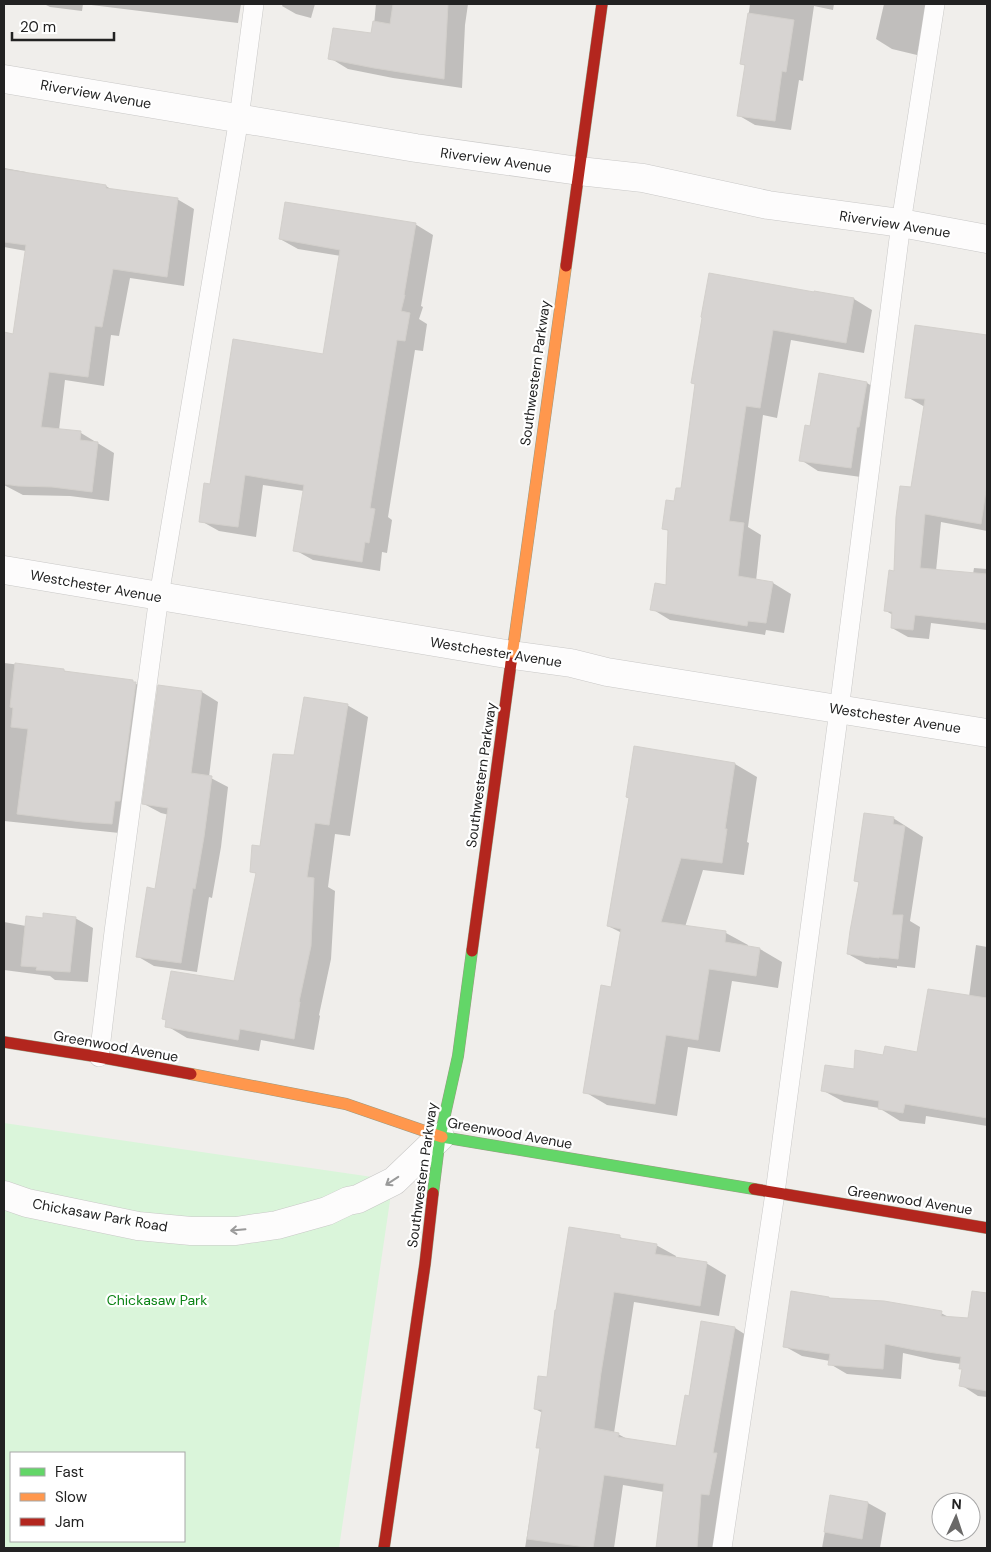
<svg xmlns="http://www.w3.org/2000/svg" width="991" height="1552" viewBox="0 0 991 1552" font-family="'DM Sans',sans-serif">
<rect width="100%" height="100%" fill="#f0eeeb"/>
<path fill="#daf5da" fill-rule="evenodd" d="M 4,1123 L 393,1180 L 339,1548 L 4,1548 ZM 11,1453 L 184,1453 L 184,1541 L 11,1541 Z"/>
<g fill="#0003">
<path d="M 44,4 L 241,4 L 238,23 L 83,4 L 82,11 L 50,7 Z"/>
<path d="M 283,4 L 315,4 L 311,18 L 296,14 L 282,6 Z"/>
<path d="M 376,4 L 468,4 L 465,25 L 462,88 L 393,78 L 348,69 L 330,58 L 373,35 Z"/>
<path d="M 750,4 L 834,4 L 833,10 L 814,6 L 803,81 L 799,80 L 791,130 L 755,125 L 738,115 L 746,66 L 742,64 Z"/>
<path d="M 884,4 L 928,4 L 917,55 L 892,49 L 876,39 Z"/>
<path d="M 4,168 L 26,172 L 31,175 L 106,186 L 112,190 L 177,199 L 194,209 L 184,286 L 130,278 L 119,336 L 111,335 L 104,386 L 65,380 L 59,430 L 81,433 L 114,453 L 109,501 L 70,496 L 23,495 L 4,485 L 4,334 L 14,335 L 26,251 L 4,247 Z"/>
<path d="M 415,224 L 433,235 L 421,306 L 423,307 L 419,319 L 427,324 L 423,351 L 415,350 L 388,517 L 392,520 L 387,553 L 382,552 L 380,571 L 313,560 L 295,550 L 304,491 L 263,485 L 256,537 L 219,531 L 201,521 L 211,485 L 324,356 L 341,256 L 298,249 L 280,239 Z"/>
<path d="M 815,293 L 854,299 L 872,310 L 864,353 L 791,340 L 777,418 L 763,415 L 748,527 L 761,535 L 756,581 L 773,583 L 791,594 L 784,633 L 766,630 L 765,635 L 670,620 L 652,609 L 667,587 L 670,532 L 664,528 L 682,490 L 696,385 Z"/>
<path d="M 916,326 L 987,336 L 987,531 L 941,522 L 936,571 L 973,574 L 974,568 L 987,569 L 987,633 L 987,630 L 931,623 L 929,639 L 908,637 L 892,628 L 893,615 L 886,611 L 912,489 L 925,407 L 907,397 Z"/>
<path d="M 820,375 L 867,383 L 885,394 L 868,478 L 818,471 L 801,460 L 811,427 Z"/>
<path d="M 4,663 L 63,670 L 69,673 L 133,682 L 153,694 L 129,834 L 4,821 Z"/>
<path d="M 202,692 L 218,702 L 209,777 L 228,787 L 221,847 L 212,898 L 209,897 L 197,972 L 154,966 L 137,956 L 156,890 L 169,815 L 161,813 L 144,804 Z"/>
<path d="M 347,705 L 368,717 L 350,836 L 335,834 L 328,887 L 335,891 L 331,959 L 319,1015 L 320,1016 L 314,1050 L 261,1040 L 259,1051 L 187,1038 L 167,1026 L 235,983 L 257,874 L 252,871 L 295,756 Z"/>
<path d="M 735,764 L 757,777 L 747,842 L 749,843 L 744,875 L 703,870 L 685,927 L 726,933 L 748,945 L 748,947 L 760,949 L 782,962 L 778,988 L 732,981 L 720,1052 L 688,1047 L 677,1116 L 607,1105 L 585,1092 L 612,989 L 622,933 L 608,926 Z"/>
<path d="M 893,818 L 923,837 L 910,921 L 920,927 L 915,968 L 897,966 L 897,968 L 866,964 L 848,954 L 860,883 L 855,880 Z"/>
<path d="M 75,918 L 93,928 L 88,982 L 55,980 L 50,976 L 4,970 L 4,922 L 26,926 L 44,919 Z"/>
<path d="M 976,945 L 987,947 L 987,1126 L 926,1116 L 925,1124 L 900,1121 L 879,1108 L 844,1102 L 822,1090 L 855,1070 L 884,1057 L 918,1053 L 969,997 Z"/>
<path d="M 620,1237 L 625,1240 L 656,1245 L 676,1256 L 675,1259 L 706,1263 L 726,1275 L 719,1316 L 634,1302 L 614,1433 L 618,1434 L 629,1440 L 677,1447 L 690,1397 L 735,1328 L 754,1340 L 718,1548 L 657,1548 L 664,1492 L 623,1485 L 614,1548 L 525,1548 L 541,1449 L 538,1447 L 543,1413 L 535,1409 L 548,1378 Z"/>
<path d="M 829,1298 L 941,1313 L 967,1327 L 987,1331 L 987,1397 L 978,1396 L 961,1385 L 963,1369 L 961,1364 L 934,1360 L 903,1353 L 901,1379 L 847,1374 L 830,1364 L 830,1361 L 802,1356 L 784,1346 Z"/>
<path d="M 831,1497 L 868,1503 L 886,1513 L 880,1548 L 822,1548 Z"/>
</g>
<g fill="#d7d4d2" stroke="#d3d0cc">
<path d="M 393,4 L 448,4 L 444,79 L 374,68 L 328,59 L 333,28 L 371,33 L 373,21 L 390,24 Z"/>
<path d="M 748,13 L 794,20 L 786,72 L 782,71 L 775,121 L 737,116 L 745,65 L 740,64 Z"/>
<path d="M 4,169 L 106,185 L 106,188 L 178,198 L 167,277 L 113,269 L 102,327 L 95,326 L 88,377 L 49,372 L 41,427 L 81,431 L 80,440 L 98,442 L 92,492 L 52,487 L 18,486 L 4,484 L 4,332 L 13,334 L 26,245 L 4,242 Z"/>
<path d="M 285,202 L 416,223 L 404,295 L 405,295 L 401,311 L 410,313 L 405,341 L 397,340 L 370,508 L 375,509 L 369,543 L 365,542 L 362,562 L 293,551 L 304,485 L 245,475 L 238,527 L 199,522 L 204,483 L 210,484 L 233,339 L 323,354 L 340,250 L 279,239 Z"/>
<path d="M 709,273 L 814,292 L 814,291 L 854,298 L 846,343 L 773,330 L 760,408 L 746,406 L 729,521 L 744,523 L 738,576 L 773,582 L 766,623 L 748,621 L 747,626 L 650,610 L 655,583 L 666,585 L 668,530 L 662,529 L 666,500 L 674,501 L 676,488 L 681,488 L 695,384 L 691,383 L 702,318 L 701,317 Z"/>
<path d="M 915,325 L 987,335 L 987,484 L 981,524 L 925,514 L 920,568 L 987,574 L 987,623 L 915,615 L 913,630 L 891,628 L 892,612 L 884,611 L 889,570 L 894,571 L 896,517 L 900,486 L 911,487 L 925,399 L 905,398 Z"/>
<path d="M 819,373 L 867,382 L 859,427 L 857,427 L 851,468 L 799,461 L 805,425 L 810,426 Z"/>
<path d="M 15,663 L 64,669 L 64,671 L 133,680 L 133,682 L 136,682 L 120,801 L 115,801 L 112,824 L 82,822 L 17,814 L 28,729 L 11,727 L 13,708 L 10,707 Z"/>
<path d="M 158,685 L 202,691 L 191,773 L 212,776 L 204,837 L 195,889 L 193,888 L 181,963 L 136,957 L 147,887 L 155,889 L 168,808 L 142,804 Z"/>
<path d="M 304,697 L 348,704 L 329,825 L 315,823 L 307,877 L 314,878 L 311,946 L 299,1002 L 300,1002 L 294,1039 L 240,1029 L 238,1040 L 165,1027 L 166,1020 L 162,1019 L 171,971 L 234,981 L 256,873 L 250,872 L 252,845 L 260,846 L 273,754 L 294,755 Z"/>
<path d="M 634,746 L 735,763 L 725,829 L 727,829 L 722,863 L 681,858 L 661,922 L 726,931 L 725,942 L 760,948 L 756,976 L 709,969 L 698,1040 L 666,1035 L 655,1104 L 583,1093 L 601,985 L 611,987 L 621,929 L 607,926 L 629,798 L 626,797 Z"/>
<path d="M 864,813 L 894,817 L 893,824 L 905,826 L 892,915 L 903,915 L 898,959 L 879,957 L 879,958 L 847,954 L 850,931 L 859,882 L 854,881 Z"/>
<path d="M 43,913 L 76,917 L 70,972 L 36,970 L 37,967 L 21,966 L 26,916 L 43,918 Z"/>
<path d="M 928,989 L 987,998 L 987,1118 L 905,1104 L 903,1113 L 878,1109 L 879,1101 L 821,1091 L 825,1065 L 854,1069 L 855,1050 L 883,1055 L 885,1046 L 917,1052 Z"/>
<path d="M 569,1227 L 620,1235 L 620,1238 L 657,1244 L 655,1254 L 707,1262 L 700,1306 L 614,1292 L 601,1373 L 594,1428 L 619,1433 L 618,1437 L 676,1446 L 685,1395 L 689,1396 L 701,1321 L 735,1327 L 713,1453 L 717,1453 L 709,1495 L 701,1494 L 697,1548 L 656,1548 L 664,1484 L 604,1475 L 593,1548 L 527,1539 L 540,1448 L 536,1448 L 542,1410 L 534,1409 L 538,1376 L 547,1377 L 555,1310 L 556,1310 Z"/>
<path d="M 791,1291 L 829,1297 L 829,1298 L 884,1301 L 942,1311 L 941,1316 L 968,1318 L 972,1291 L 987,1293 L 987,1391 L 959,1386 L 962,1369 L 959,1369 L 961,1357 L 915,1350 L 885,1344 L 883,1369 L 828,1365 L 830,1354 L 783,1347 Z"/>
<path d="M 830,1495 L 868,1502 L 862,1539 L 824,1532 Z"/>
</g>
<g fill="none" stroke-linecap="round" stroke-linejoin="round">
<defs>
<g id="lane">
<path d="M 99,1057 L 114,932 L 159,596 L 239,118 L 254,4"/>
<path d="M 722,1548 L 775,1193 L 839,710 L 901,223 L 935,4"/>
</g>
<g id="street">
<path d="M 4,79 L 416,148 L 579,171 L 643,178 L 768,205 L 901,223 L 987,239"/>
<path d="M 4,570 L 512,655 L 571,663 L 607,672 L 987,733"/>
<path d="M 4,1195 L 27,1203 L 138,1226 L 191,1231 L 236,1231 L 249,1229 L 277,1225 L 327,1211 L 348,1201 L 358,1199 L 394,1181 L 440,1137"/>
</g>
<g id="fast">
<path d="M 442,1137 L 754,1189"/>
<path d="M 433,1193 L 440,1137 L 458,1056 L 472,951"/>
</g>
<g id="slow">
<path d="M 511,663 L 566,266"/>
<path d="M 191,1074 L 346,1104 L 442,1137"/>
</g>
<g id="jam">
<path d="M 566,266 L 602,4"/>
<path d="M 472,951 L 511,663"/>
<path d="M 4,1042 L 99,1057 L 191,1074"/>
<path d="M 754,1189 L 987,1228"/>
<path d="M 384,1548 L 425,1264 L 433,1193"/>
</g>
</defs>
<use href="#lane" stroke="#c9c8c7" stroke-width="20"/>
<use href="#street" stroke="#c9c8c7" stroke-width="29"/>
<use href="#fast" stroke="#999a82" stroke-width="12"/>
<use href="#slow" stroke="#999a82" stroke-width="12"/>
<use href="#jam" stroke="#999a82" stroke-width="12"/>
<use href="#lane" stroke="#fdfcfc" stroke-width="19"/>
<use href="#street" stroke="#fdfcfc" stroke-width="28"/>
<use href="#fast" stroke="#63d668" stroke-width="11"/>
<use href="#slow" stroke="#ff974d" stroke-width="11"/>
<use href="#jam" stroke="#b3261e" stroke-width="11"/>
</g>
<defs><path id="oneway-shaft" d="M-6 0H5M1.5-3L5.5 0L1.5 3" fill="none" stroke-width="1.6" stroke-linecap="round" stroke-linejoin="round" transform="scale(1.25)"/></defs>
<g stroke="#9a9a9a">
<use href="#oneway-shaft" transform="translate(392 1181) rotate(147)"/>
<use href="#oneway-shaft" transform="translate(238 1230) rotate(175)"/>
</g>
<g text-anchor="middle" stroke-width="4.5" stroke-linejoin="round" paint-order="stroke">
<g font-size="14" fill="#222" stroke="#fff">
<text transform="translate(96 94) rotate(10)" y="5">Riverview Avenue</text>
<text transform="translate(496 160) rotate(8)" y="5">Riverview Avenue</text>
<text transform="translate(895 224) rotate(9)" y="5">Riverview Avenue</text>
<text transform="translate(535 373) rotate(-82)" y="5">Southwestern Parkway</text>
<text transform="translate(96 586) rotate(10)" y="5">Westchester Avenue</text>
<text transform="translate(496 652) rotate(9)" y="5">Westchester Avenue</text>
<text transform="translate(895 718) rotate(9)" y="5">Westchester Avenue</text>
<text transform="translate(481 775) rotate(-82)" y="5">Southwestern Parkway</text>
<text transform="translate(116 1046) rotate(10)" y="5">Greenwood Avenue</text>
<text transform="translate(510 1133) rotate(10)" y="5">Greenwood Avenue</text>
<text transform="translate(422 1175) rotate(-82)" y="5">Southwestern Parkway</text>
<text transform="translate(910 1200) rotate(9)" y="5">Greenwood Avenue</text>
<text transform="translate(100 1215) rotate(10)" y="5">Chickasaw Park Road</text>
</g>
<g font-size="14" fill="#0c8416" stroke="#fff">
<text x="157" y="1305">Chickasaw Park</text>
</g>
</g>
<rect width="991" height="1552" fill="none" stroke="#222222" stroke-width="10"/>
<rect x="10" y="1452" width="175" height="90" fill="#ffffff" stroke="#a7a7a7"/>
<rect x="20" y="1468" width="25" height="8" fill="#63d668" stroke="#a7a7a7"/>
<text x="55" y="1477" font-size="15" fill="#222222">Fast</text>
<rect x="20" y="1493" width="25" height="8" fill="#ff974d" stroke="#a7a7a7"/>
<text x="55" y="1502" font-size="15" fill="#222222">Slow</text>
<rect x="20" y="1518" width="25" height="8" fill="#b3261e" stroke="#a7a7a7"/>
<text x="55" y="1527" font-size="15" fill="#222222">Jam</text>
<g transform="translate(956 1517) rotate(3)"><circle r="24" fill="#ffffff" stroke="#a7a7a7"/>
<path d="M0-4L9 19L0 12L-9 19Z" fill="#6a6968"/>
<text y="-8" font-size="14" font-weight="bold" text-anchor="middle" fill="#222222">N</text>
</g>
<path d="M12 32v8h102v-8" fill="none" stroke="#222222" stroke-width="2.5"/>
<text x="20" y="32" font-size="15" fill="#222222" stroke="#ffffff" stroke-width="4" paint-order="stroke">20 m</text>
</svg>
